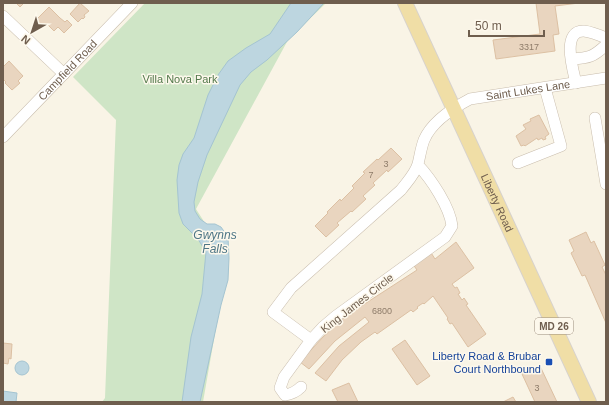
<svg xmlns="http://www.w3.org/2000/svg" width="609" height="405" viewBox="0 0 609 405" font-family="Arial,sans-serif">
<rect width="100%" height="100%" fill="#f9f4e6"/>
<path fill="#cfe5c6" d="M 145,3 L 326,3 L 288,40 L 196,209 L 228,259 L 203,402 L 102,402 L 105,398 L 116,120 L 73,77 Z"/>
<g fill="#bdd6e0" stroke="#a4c4d1">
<path d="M 291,3 L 324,3 L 297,32 L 267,60 L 251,72 L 240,85 L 207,155 L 198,182 L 194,202 L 195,211 L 200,219 L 207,224 L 215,224 L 221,227 L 228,237 L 229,258 L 228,280 L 221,305 L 200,402 L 182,402 L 191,337 L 202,294 L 206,252 L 198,239 L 183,224 L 179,213 L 177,180 L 179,165 L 183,154 L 194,138 L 208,95 L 218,75 L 228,61 L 246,48 L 270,34 Z"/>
<circle cx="22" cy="368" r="7"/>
<path d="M 3,391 L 17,393 L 16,402 L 3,402 Z"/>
</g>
<g fill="#e9d5bf" stroke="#dcc0a3">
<path d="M 16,3 L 24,3 L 20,7 Z"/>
<path d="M 80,3 L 89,11 L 84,15 L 85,17 L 83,19 L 82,18 L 78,22 L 70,14 Z"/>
<path d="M 536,3 L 579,3 L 555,6 L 559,34 L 553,35 L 555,51 L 496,59 L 493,40 L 540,34 Z"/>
<path d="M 49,7 L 60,18 L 65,22 L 67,20 L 72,25 L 64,33 L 58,27 L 54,31 L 46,23 L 42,27 L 35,21 Z"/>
<path d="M 9,61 L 23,76 L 18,81 L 20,83 L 12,90 L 5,83 L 6,82 L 3,79 L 3,67 Z"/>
<path d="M 539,115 L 549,134 L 545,137 L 546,139 L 543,140 L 542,138 L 538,140 L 537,138 L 525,146 L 524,145 L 521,146 L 516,136 L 526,129 L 523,125 L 531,121 L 530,119 Z"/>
<path d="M 391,148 L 402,159 L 388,172 L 387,170 L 373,183 L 375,185 L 363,196 L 366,199 L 352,212 L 351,211 L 337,223 L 339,225 L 326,237 L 315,226 L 328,213 L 327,212 L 340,199 L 341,201 L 354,188 L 352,186 L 365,173 L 363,172 L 377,159 L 378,160 Z"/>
<path d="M 586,232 L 591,243 L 594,241 L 605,265 L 602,267 L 606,275 L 606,323 L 585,275 L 582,276 L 571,253 L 574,251 L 569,240 Z"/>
<path d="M 456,242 L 474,268 L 452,284 L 455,288 L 457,287 L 460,293 L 458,294 L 462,300 L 464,298 L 468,304 L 466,305 L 486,334 L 468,347 L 452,323 L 450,324 L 447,319 L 448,318 L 433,296 L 424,304 L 423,303 L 417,307 L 418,308 L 413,312 L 411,310 L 377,334 L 375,332 L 361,342 L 342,360 L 326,381 L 315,373 L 339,346 L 369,322 L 365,317 L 335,341 L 309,369 L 300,362 L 323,337 L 346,316 L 417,270 L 410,260 L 428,248 L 435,259 Z"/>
<path d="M 405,340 L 430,376 L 417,385 L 392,349 Z"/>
<path d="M 3,343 L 12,344 L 11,359 L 9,358 L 8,364 L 3,363 Z"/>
<path d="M 540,366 L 557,402 L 535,402 L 522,374 Z"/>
<path d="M 349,383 L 358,402 L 338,402 L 332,390 Z"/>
<path d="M 513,397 L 516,402 L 503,402 Z"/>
</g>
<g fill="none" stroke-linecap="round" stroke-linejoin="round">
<defs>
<g id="minor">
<path d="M 3,16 L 64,74"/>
<path d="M 572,59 C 589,58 593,57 606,45"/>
<path d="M 576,83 C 573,70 561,30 584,31 C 592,32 599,35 606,38"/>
<path d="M 595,118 L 606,184"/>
<path id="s1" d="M 3,137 L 132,3"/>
<path d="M 518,163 L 561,146 L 545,88"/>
<path id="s2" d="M 418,165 C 431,179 450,207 452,226 L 445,237 L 336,316 L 323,327 L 311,340 L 273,312 L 291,288 L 401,190 C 407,182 415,174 418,164 C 420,156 421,148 424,140 C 432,121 453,108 470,99 L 606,78"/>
<path d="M 301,387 C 296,392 292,394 285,395 L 280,388 L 284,377 L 311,340"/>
</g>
<g id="major">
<path id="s3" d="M 405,3 L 589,402"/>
</g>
</defs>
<use href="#minor" stroke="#c9bdad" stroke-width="12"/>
<use href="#major" stroke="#d7d2cd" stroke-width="16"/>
<use href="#minor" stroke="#fff" stroke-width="11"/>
<use href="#major" stroke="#f0dea6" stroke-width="14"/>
</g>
<rect fill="#1a4fb4" stroke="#fdf8ec" stroke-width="1.5" x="545" y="358" width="8" height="8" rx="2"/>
<g text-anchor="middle" stroke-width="3" stroke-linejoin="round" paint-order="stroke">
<g font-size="9" fill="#8e7c6a">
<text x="529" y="50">3317</text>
<text x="386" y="167">3</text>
<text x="371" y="178">7</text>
<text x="382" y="314">6800</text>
<text x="537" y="391">3</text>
</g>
<rect fill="#fdf8ec" stroke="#9a8c7d" stroke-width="1" x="535" y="318" width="38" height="16" rx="3"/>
<g font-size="10" font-weight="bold" fill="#6f5e4e">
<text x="554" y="330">MD 26</text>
</g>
<g font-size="11" fill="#6f5e4e" stroke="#fdf8ec">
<text dy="4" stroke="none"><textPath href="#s1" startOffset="93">Campfield Road</textPath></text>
<text dy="4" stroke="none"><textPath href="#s2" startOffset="655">Saint Lukes Lane</textPath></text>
<text dy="4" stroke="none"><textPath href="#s3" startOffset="220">Liberty Road</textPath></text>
<text transform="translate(357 303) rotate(-38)" y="4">King James Circle</text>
</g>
<g font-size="11" fill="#53794b" stroke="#fdf8ec">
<text x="180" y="83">Villa Nova Park</text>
</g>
<g font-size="11" fill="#164399" stroke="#fdf8ec" text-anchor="end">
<text x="541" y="360">Liberty Road &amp; Brubar<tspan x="541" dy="13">Court Northbound</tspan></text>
</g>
<g font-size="12" font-style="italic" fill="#4e7686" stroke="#fdf8ec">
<text x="215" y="239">Gwynns<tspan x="215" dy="14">Falls</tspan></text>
</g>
</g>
<rect width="609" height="405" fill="none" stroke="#6f5e4e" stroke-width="8"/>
<g transform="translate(32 32) rotate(219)" stroke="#fdf8ec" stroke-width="3" paint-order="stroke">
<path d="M0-3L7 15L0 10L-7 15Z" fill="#6f5e4e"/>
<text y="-6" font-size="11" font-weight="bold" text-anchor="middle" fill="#6f5e4e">N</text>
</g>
<path d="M469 30v6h75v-6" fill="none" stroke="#6f5e4e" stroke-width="2"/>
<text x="475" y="30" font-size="12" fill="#6f5e4e" stroke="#fdf8ec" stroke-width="3" paint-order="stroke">50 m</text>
</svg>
